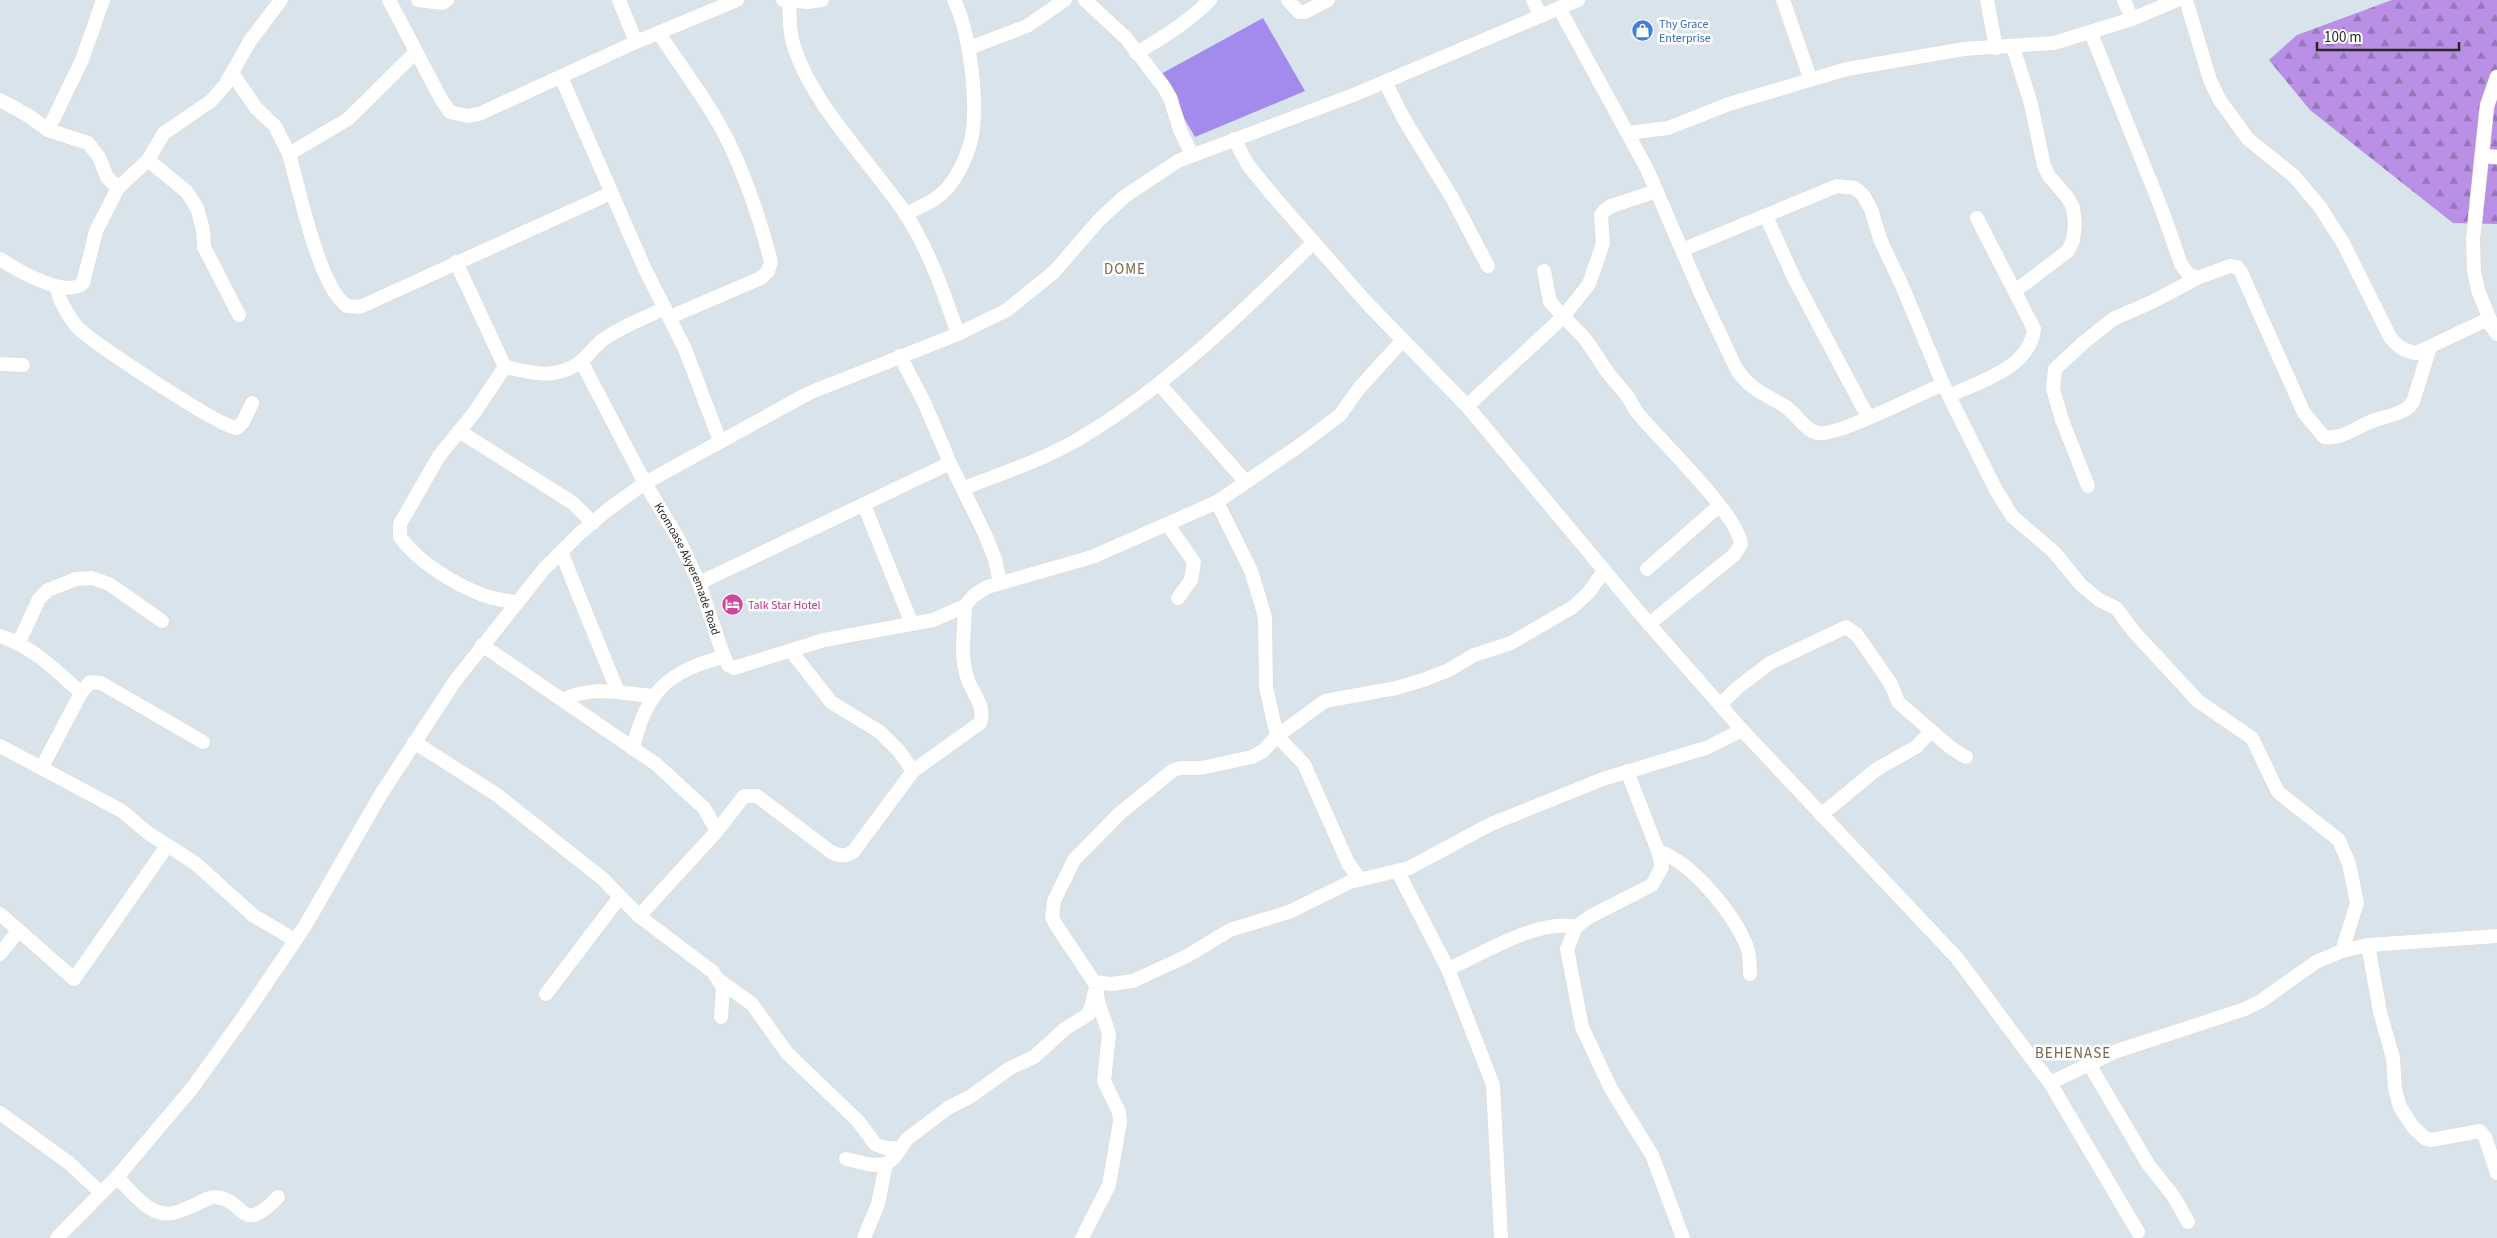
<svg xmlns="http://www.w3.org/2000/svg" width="2497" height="1238" viewBox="0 0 2497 1238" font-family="'Source Sans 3',sans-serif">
<defs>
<pattern id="forest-firs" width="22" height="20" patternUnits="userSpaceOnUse" patternTransform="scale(1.25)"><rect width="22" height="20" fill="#b990e5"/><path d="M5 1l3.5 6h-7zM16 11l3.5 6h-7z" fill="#9676ba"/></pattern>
</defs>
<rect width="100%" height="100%" fill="#d8e3eb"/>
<path fill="url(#forest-firs)" d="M 2392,0 L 2497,0 L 2497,224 L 2453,223 L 2310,110 L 2269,60 L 2297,35 Z"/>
<path fill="#a38bee" d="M 1263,18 L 1305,91 L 1195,137 L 1159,75 Z"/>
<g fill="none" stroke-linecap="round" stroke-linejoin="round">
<defs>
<g id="minor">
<path d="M 389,0 L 441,99 L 450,112 L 467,116 L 479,114 L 636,42 L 737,0"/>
<path d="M 418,0 L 443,3 L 447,0"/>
<path d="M 619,0 L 636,42"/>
<path d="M 783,0 L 808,2 L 822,0"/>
<path d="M 1085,0 L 1126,38 L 1163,86 L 1170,98 L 1180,130 L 1192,155"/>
<path d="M 1288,0 L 1299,12 L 1305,12 L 1328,0"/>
<path d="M 1533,0 L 1541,16"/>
<path d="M 1783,0 L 1810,78"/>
<path d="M 1987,0 L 1996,48"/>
<path d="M 2124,0 L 2132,19"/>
<path d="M 2186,0 L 2210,80 L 2219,99 L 2248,139 L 2294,176 L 2320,207 L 2343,243 L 2390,337 C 2398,347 2404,351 2416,353 L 2484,321 L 2490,324 L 2497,334"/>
<path d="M 789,1 C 790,14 789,27 792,39 C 807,100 870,161 905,213 C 929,250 944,293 958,334"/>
<path d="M 1559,8 L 1647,169 L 1700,292 L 1737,370 C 1754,393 1764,393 1786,407 C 1797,414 1805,431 1818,433 C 1836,437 1922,393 1943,384"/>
<path d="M 659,33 C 682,69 710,104 729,143 C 747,181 761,222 771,262 L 768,271 L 761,278 L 670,317"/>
<path d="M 2091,33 L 2162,210 L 2181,264 L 2188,274 L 2197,278 L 2230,266 L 2237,267 L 2241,272 L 2304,413 L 2324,437 C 2343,440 2357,426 2375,420 C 2389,415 2404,415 2413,402 L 2430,347"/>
<path d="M 2013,47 L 2031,104 L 2044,166 L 2049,176 L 2067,197 L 2073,207 L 2075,224 L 2073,240 L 2068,251 L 2015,291"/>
<path d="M 969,48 L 1027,26 L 1065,0"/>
<path d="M 1136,53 C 1163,38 1188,22 1210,0"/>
<path d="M 232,73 L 256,108 L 275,126 L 289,154 C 299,188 319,288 347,306 L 360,307 L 611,193"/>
<path d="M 561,77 L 644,267 L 685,349 L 720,441"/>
<path d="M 1385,82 L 1405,121 L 1451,196 L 1488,266"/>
<path d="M 0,100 L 29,116 L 48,130 L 88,143 L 99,157 L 107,177 L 118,188"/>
<path d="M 48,130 L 82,60 L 103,0"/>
<path d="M 1627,133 L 1668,128 L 1729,104 L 1847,69 L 1964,49 L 2054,43 L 2132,19 L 2177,0"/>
<path d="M 1234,139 L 1248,165 L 1275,198 L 1366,302 L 1467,406 L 1649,624 L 1742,730 L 1957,958 L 2050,1083 L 2138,1232"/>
<path d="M 289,154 L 348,119 L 416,52"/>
<path d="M 2482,156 L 2497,157"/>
<path d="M 148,160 L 187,192 L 197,208 L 203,230 L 204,247 L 239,315"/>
<path d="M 905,214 C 922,206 941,199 952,182 C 961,170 969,151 972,136 C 978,101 970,32 954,0"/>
<path d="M 1766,216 L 1795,280 L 1868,417"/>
<path d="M 1682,250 L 1837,186 L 1855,188 L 1863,195 L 1871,209 L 1880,239 L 1903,288 L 1943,384 L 1996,490 L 2012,516 L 2054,552 L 2080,584 L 2099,600 L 2116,608 L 2135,633 L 2198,701 L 2252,738 L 2278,792 L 2339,840 L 2349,864 L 2357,903 L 2342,951"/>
<path d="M 0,259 C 17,270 66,299 83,283 L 96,231 L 118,188 L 148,160 L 164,133 L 211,101 L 225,85 L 250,41 L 281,0"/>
<path d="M 456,262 L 505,367"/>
<path d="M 1544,271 L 1550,302 L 1586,340 L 1608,373 L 1628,397 L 1636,411 C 1659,440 1736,511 1741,544 L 1734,555 L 1649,624"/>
<path d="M 57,287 C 56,296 72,322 79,329 C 97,345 219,427 237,428 L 243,422 L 252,403"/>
<path d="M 2493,327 L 2478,290 L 2474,271 L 2473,240 L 2487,106 L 2497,77"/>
<path d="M 900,356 L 924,402 L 950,463 L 984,532 L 995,559 L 1000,583"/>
<path id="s1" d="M 581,361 L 645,483 L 679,540 L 699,583 L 724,657 L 728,665 L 734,668 L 824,640 L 933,620 L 965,606 L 973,596 L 987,587 L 1092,557 L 1217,502 L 1303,443 L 1340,415 L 1360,387 L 1403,340"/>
<path d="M 0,364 L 23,365"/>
<path d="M 505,367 L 474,413 L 439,456 L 400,524 L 400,537 C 418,562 454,584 483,595 C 493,599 506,600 517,603"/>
<path d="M 505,367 C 532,373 554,380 579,363 C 588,357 594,346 604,339 C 622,326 645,318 665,308"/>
<path d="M 1160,385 L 1246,482"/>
<path d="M 1949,396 C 1980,381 2030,368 2034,329 L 1977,218"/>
<path d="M 1467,406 L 1563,317 L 1589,284 L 1603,243 L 1601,215 L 1604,211 L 1611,206 L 1657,191"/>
<path d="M 459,431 L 573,503 L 593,523"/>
<path d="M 2088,486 L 2062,420 L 2053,389 L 2055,369 L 2083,343 L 2113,319 L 2152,302 L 2197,278"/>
<path d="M 964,488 C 1003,473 1046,459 1082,437 C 1169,385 1242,312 1314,242"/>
<path d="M 1217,502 L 1251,571 L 1261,603 L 1265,618 L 1266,687 L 1277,736 L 1304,764 L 1348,863 L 1360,879"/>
<path d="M 864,505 L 912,624"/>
<path d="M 1168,525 L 1194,562 L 1191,580 L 1178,598"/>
<path d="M 561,552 L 618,692"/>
<path d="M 1647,569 L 1719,506"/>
<path d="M 699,583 L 950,463"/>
<path d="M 0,636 C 33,647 56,670 81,693 L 42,767"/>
<path d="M 19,642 L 39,599 L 48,590 L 76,579 L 92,578 L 109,584 L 162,621"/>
<path d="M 482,645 L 656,764 L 704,808 L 717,831"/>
<path d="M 791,651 L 831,702 L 880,732 L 899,751 L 913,771"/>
<path d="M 81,693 L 90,682 L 101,683 L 203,742"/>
<path d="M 562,700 C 594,685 618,693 652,696"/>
<path d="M 1721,704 L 1737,688 L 1770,663 L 1846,627 L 1857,635 L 1891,684 L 1898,702 L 1951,748 L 1966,757"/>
<path d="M 414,742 L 497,795 L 603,879 L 639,916 L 713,972 L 723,987 L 721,1017"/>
<path d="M 0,746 L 122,811 L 148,833 L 195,863 L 254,916 L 295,940"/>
<path d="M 633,749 C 645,693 668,670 724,657"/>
<path d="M 1627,771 L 1658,851 L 1662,867 L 1652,885 L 1589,917 L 1576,927 L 1567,949 L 1582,1027 L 1611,1089 L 1652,1155 L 1683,1238"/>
<path d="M 1821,815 L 1877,769 L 1916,747 L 1931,731"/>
<path d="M 1658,851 C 1692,862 1734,914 1747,947 C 1750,955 1750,964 1750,974"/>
<path d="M 1398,872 L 1448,969 L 1493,1085 L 1501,1238"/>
<path d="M 0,914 L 74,979 L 167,846"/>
<path d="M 639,916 L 717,831 L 744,796 L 757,796 L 831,852 C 840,856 845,857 853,852 L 913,771 L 980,723 C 986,707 973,694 968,680 C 959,656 965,630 965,606"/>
<path d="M 2368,945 L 2380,1012 L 2393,1058 L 2395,1089 L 2400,1107 L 2413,1127 L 2425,1138 L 2431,1140 L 2480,1131 L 2485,1137 L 2497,1173"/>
<path d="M 0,954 L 18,931"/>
<path d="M 1448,969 C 1482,954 1539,918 1576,927"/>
<path d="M 720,981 L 752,1004 L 787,1053 L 858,1121 L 875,1144 L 885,1148 L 900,1148"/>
<path d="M 1094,982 L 1112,984 L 1133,981 L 1187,956 L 1230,930 L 1289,912 L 1350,882 L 1409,868 L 1491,824 L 1603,779 L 1706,748 L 1742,730"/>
<path d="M 546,994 L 619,898"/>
<path d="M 2089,1064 L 2148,1164 L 2174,1197 L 2188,1222"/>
<path d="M 2050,1083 L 2117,1051 L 2245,1009 L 2261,1001 L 2316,962 L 2342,951 L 2368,945 L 2497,936"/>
<path d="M 0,1113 L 69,1163 L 101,1193"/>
<path d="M 846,1159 L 872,1165 L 886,1164 L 894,1158 L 907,1139 L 948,1108 L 971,1096 L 1010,1068 L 1034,1057 L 1066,1028 L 1089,1014 L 1095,991"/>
<path d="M 117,1177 C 131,1191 150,1218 173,1213 C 180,1212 188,1207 195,1205 C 201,1202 210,1196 216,1197 C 246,1200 240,1237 278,1197"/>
<path d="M 57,1238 L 117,1177 L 193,1087 L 244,1016 L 305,926 L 381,794 L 455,681 L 544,569 L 579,534 L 610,508 L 645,483 L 809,393 L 958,334 L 1007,310 L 1054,272 L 1099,220 L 1125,196 L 1178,161 L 1356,94 L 1578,0"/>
<path d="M 864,1238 L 878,1204 L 886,1164"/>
<path d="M 1082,1238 L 1109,1185 L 1120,1122 L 1119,1112 L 1104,1081 L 1109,1034 L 1098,1001 L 1096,985 L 1056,925 L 1052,917 L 1054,901 L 1074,860 L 1119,814 L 1172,771 L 1180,768 L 1201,768 L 1252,757 L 1263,751 L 1277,736 L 1325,701 L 1396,688 L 1423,680 L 1449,670 L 1474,655 L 1511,643 L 1573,607 L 1589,592 L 1604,571"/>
</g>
</defs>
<use href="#minor" stroke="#e2dacd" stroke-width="15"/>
<use href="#minor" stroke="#fff" stroke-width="14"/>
</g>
<defs>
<symbol id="shop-disc" viewBox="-11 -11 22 22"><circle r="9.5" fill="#3f7fe0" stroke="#fff"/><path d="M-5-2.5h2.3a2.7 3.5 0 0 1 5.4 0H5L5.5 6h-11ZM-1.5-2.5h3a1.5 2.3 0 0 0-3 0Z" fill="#fff"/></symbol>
<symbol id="hotel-disc" viewBox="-11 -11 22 22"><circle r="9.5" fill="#d1479c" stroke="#fff"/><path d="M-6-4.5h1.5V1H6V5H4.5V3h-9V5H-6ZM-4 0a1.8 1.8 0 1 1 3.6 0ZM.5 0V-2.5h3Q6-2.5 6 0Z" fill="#fff"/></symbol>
</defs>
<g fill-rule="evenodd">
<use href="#shop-disc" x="1630" y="18" width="25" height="25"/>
<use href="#hotel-disc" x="720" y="592" width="25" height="25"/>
</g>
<g text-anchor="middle" stroke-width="5" stroke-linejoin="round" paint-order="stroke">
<g font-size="12" fill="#366cbe" stroke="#fff" text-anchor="start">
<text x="1659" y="28">Thy Grace<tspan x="1659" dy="14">Enterprise</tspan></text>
</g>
<g font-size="12" fill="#272727" stroke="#fff">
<text dy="4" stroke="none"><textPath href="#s1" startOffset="234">Kromoase Akyeremade Road</textPath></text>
</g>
<g font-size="12" fill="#b23c85" stroke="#fff" text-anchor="start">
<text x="748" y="609">Talk Star Hotel</text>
</g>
<g font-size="15" letter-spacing="1" fill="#7a6746" stroke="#fff">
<text x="1125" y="274">DOME</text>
<text x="2073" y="1058">BEHENASE</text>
</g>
</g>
<path d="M2317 42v8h142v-8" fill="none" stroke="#272727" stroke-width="2.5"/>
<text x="2324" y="42" font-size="15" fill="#272727" stroke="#ffffff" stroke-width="4" paint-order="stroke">100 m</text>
</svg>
